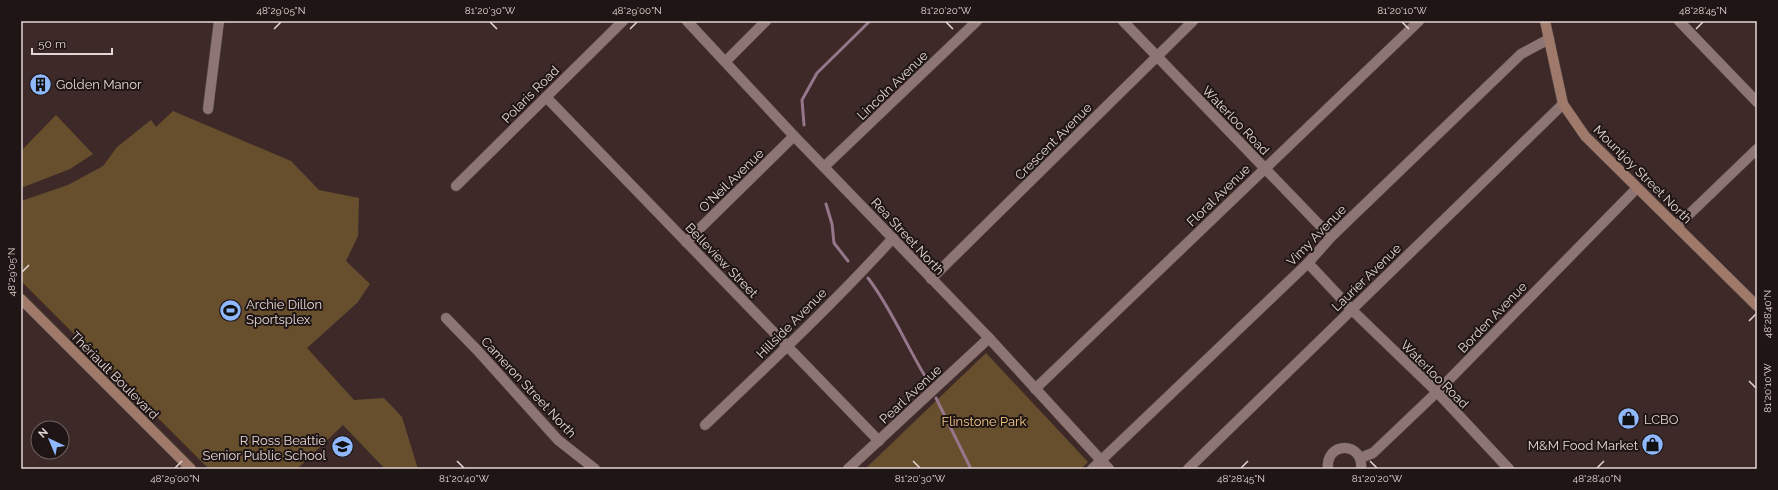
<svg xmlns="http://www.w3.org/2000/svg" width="1778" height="490" viewBox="0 0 1778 490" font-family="Raleway,sans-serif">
<rect width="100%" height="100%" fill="#3d2a28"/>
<g fill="#674f2d">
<path d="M 173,111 L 291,161 L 319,190 L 359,198 L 358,236 L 346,261 L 370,284 L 357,303 L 307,348 L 354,400 L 384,398 L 402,417 L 418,469 L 385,469 L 343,425 L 297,469 L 209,469 L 21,281 L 21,201 L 68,185 L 103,166 L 117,147 L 151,120 L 156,127 Z"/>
<path d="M 56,115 L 93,154 L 70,169 L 21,188 L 21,151 Z"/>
<path d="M 986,353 L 1088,462 L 1081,469 L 865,469 Z"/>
</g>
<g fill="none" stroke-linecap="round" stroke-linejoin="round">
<g stroke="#95768a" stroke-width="3">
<path d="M 804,125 L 802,100 L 817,73 L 870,21"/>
<path d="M 826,204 L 832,224 L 834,243 L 848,261"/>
<path d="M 868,278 C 891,308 905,343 925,376"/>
<path d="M 936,398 L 971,469"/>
</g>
<defs>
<g id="street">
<path d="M 687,21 L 794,136 L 989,338 L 1109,469"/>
<path d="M 1123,21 L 1331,237"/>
<path d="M 1679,21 L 1757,102"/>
<path d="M 726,61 L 766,21"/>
<path d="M 546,97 L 879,441"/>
<path d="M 208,109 L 219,21"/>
<path d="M 824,167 L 977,21"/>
<path d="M 456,186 L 623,21"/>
<path d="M 1677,226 L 1757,149"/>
<path d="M 686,242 L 794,136"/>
<path d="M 1308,263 L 1352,310 L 1437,392 L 1509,469"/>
<path d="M 931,279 L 1193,21"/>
<path d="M 446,318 L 478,351 L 558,440 L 595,469"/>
<path d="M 1035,389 L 1419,21"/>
<path d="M 705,425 C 769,364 834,303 893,238"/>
<path d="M 1360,458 L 1373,453 L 1437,392 L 1637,188"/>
<path d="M 848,469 L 989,338"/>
<path d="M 1092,469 L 1308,263 L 1331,237 L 1521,54 L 1549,39"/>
<path d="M 1188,469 L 1563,104"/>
<path d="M 1328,469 C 1325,441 1364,441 1361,469"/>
</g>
<g id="secondary">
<path d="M 1545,21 L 1563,104 L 1585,136 L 1757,306"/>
<path d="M 21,299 L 191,469"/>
</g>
</defs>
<use href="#street" stroke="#594947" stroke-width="11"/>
<use href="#secondary" stroke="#594947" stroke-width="11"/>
<use href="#street" stroke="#8c7572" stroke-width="10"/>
<use href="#secondary" stroke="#9f7a6b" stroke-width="10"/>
</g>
<path fill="none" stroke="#e3d5d4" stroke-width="1.5" d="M 490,22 L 497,29M 946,22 L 953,29M 1402,22 L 1409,29M 274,29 L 281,22M 630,29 L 637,22M 1696,29 L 1703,22M 22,272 L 29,265M 1749,321 L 1756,314M 1749,381 L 1756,388M 457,461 L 464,468M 913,461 L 920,468M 1370,461 L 1377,468M 175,468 L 182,461M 1241,468 L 1248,461M 1597,468 L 1604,461"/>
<defs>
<symbol id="building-disc" viewBox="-11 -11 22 22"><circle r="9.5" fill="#90b8fd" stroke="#1e1514"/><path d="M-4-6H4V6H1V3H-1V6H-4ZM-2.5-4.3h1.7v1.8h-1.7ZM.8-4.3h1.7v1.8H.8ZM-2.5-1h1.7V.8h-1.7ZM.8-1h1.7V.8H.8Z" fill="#111"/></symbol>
<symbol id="stadium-disc" viewBox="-11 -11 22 22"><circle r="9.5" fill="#90b8fd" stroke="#1e1514"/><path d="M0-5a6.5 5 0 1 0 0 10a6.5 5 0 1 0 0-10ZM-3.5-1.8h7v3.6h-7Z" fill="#111"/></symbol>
<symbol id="shop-disc" viewBox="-11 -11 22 22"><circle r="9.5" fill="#90b8fd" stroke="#1e1514"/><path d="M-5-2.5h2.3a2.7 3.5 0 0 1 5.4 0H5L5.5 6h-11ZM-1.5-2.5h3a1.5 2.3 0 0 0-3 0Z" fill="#111"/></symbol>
<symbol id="school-disc" viewBox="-11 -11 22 22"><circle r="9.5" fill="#90b8fd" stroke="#1e1514"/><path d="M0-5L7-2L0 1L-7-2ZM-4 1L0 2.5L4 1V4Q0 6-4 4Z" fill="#111"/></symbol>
</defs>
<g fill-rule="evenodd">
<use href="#building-disc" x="28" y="72" width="25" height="25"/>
<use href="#stadium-disc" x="218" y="298" width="25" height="25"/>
<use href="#shop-disc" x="1616" y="406" width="25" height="25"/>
<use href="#shop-disc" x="1640" y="432" width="25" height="25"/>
<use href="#school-disc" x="330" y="434" width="25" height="25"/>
</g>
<g text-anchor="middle" stroke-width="4" stroke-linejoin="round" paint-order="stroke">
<g font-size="13" fill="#e3d5d4" stroke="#1e1514" text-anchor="start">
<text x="56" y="89">Golden Manor</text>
<text x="246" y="309">Archie Dillon<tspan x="246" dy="15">Sportsplex</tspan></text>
<text x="1644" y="424">LCBO</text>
<text x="326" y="445" text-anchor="end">R Ross Beattie<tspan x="326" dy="15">Senior Public School</tspan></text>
<text x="1638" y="450" text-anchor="end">M&amp;M Food Market</text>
</g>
<g font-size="13" fill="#e3d5d4" stroke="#1e1514">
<text transform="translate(892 85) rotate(-44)" y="5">Lincoln Avenue</text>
<text transform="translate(530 94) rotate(-45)" y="5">Polaris Road</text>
<text transform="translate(1236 120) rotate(46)" y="5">Waterloo Road</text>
<text transform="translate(1053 141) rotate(-45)" y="5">Crescent Avenue</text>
<text transform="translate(1643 174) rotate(45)" y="5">Mountjoy Street North</text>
<text transform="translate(731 180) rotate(-44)" y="5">O'Neil Avenue</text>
<text transform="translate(1218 195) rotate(-44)" y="5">Floral Avenue</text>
<text transform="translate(1316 235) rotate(-46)" y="5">Vimy Avenue</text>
<text transform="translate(908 236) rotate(47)" y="5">Rea Street North</text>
<text transform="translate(722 260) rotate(46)" y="5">Belleview Street</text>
<text transform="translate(1366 277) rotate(-44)" y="5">Laurier Avenue</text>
<text transform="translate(1492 317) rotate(-46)" y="5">Borden Avenue</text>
<text transform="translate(791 323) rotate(-45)" y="5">Hillside Avenue</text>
<text transform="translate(1435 374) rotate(45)" y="5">Waterloo Road</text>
<text transform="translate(115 375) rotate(45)" y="5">Thériault Boulevard</text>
<text transform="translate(529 387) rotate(47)" y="5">Cameron Street North</text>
<text transform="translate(910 394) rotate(-43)" y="5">Pearl Avenue</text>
</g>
<g font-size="13" fill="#f6c888" stroke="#1e1514">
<text x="984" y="426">Flinstone Park</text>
</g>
</g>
<rect width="1778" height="490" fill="none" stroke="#1e1514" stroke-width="44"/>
<g transform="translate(50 440) rotate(316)"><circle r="19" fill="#1e1514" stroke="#6d6261"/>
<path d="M0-3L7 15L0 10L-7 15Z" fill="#90b8fd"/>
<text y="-6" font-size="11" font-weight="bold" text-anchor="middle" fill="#e3d5d4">N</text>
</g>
<path d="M32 48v6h80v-6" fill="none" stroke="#e3d5d4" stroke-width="2"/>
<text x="38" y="48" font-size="12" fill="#e3d5d4" stroke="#1e1514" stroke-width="3" paint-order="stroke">50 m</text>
<rect x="22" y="22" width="1734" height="446" fill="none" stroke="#e3d5d4" stroke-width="1.5"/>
<g font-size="10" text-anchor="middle" fill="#e3d5d4">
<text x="281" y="14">48°29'05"N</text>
<text x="490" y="14">81°20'30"W</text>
<text x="637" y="14">48°29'00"N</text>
<text x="946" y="14">81°20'20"W</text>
<text x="1402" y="14">81°20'10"W</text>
<text x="1703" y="14">48°28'45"N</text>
<text transform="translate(11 272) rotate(-90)" y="4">48°29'05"N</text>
<text transform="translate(1767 314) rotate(-90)" y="4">48°28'40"N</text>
<text transform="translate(1767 388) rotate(-90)" y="4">81°20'10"W</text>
<text x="175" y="482">48°29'00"N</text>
<text x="464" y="482">81°20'40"W</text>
<text x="920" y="482">81°20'30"W</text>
<text x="1241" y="482">48°28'45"N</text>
<text x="1377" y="482">81°20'20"W</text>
<text x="1597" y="482">48°28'40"N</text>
</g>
</svg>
